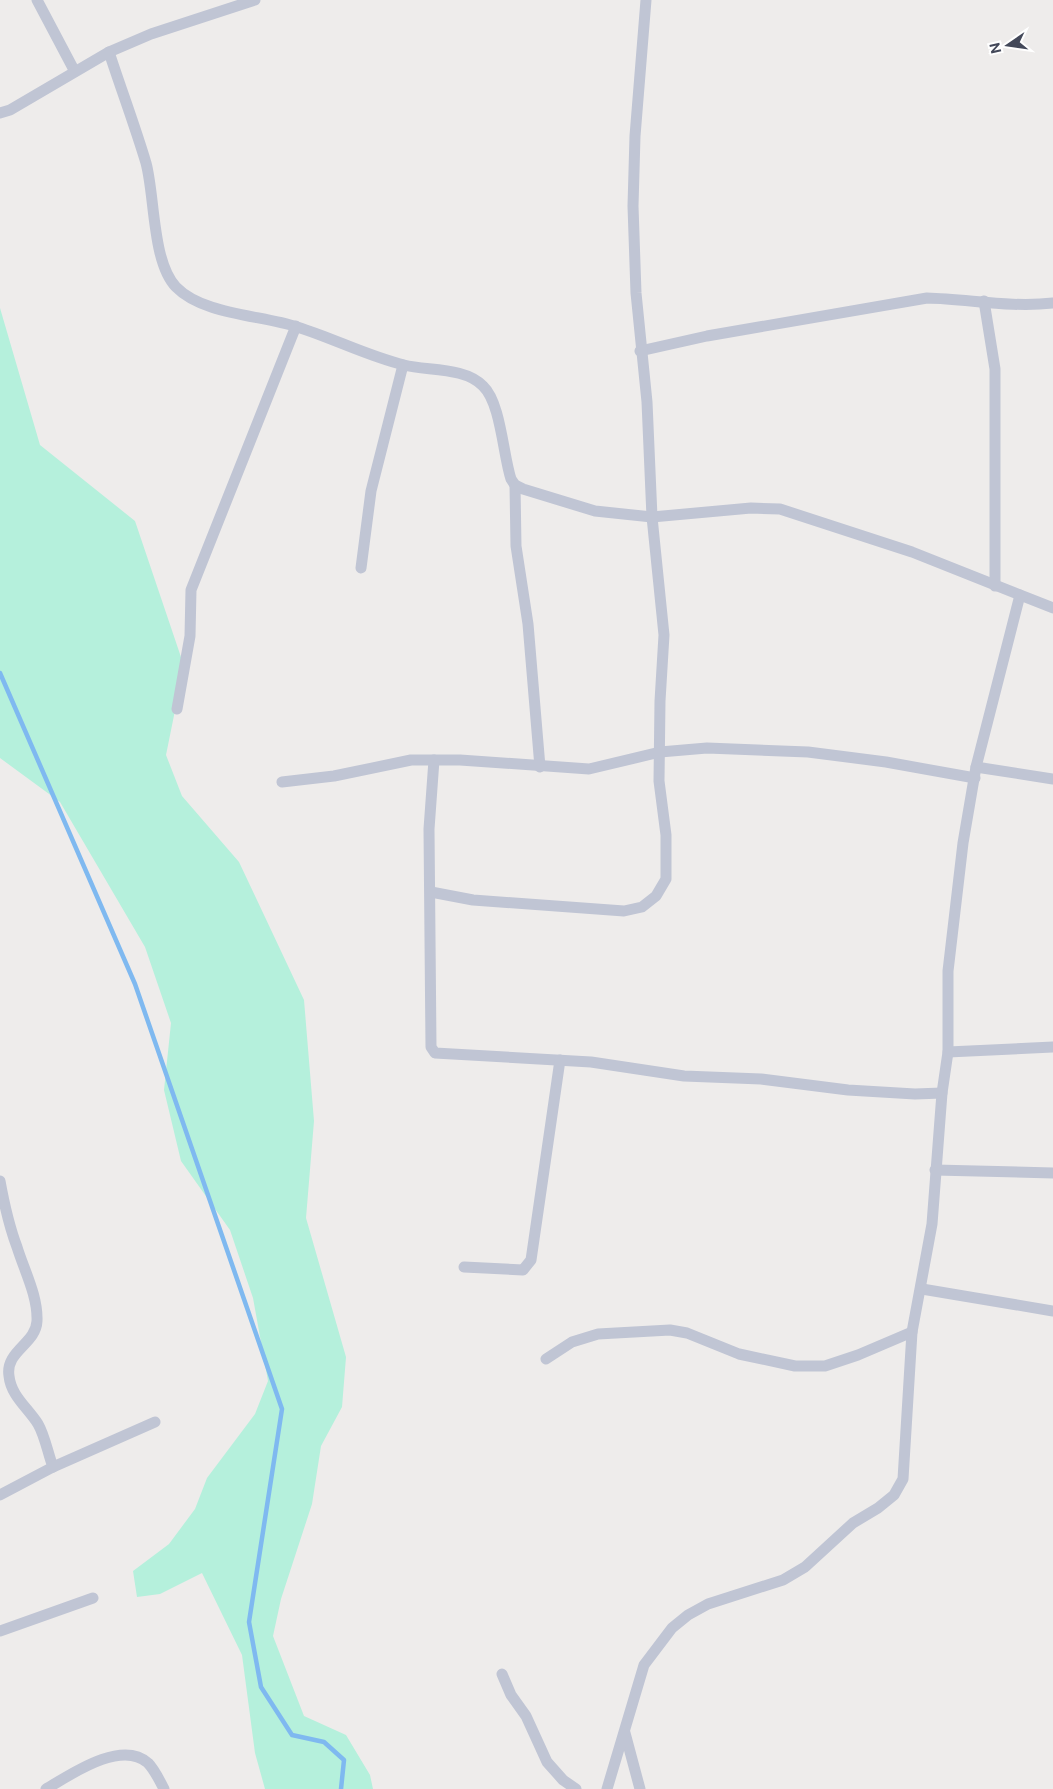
<svg xmlns="http://www.w3.org/2000/svg" width="1053" height="1789" viewBox="0 0 1053 1789" font-family="'Public Sans',sans-serif">
<rect width="100%" height="100%" fill="#eeeceb"/>
<path fill="#b5f0dc" d="M 0,308 L 40,445 L 135,521 L 184,666 L 166,755 L 182,796 L 239,862 L 304,1000 L 314,1121 L 306,1218 L 346,1357 L 342,1407 L 321,1446 L 312,1504 L 281,1599 L 273,1636 L 304,1716 L 346,1735 L 370,1775 L 373,1789 L 265,1789 L 255,1753 L 242,1655 L 202,1573 L 160,1594 L 137,1597 L 133,1571 L 169,1544 L 195,1509 L 207,1478 L 255,1414 L 268,1381 L 253,1298 L 230,1230 L 181,1161 L 164,1090 L 171,1023 L 145,947 L 60,802 L 0,758 Z"/>
<g fill="none" stroke-linecap="round" stroke-linejoin="round">
<path stroke="#7fb9f0" stroke-width="4.5" d="M 0,673 L 135,984 L 282,1409 L 249,1622 L 261,1687 L 292,1735 L 324,1742 L 344,1760 L 341,1789"/>
<g stroke="#c0c5d4" stroke-width="11">
<path d="M 37,0 L 74,70"/>
<path d="M 109,52 C 121,89 135,126 146,163 C 155,196 152,262 176,287 C 203,315 262,315 297,327 C 333,338 367,356 404,365 C 428,371 465,367 483,386 C 501,403 503,455 511,479 L 515,485 L 523,489 L 595,511 L 652,517 L 751,508 L 780,509 L 912,552 L 1053,608"/>
<path d="M 0,113 L 10,110 L 109,52 L 151,34 L 255,0"/>
<path d="M 984,301 L 995,369 L 995,586"/>
<path d="M 640,351 L 707,336 L 927,298 C 969,299 1011,308 1053,303"/>
<path d="M 515,485 L 516,546 L 528,624 L 540,767"/>
<path d="M 361,568 L 371,491 L 403,365"/>
<path d="M 177,709 L 190,636 L 191,590 L 296,326"/>
<path d="M 434,760 L 429,829 L 431,1047 L 435,1053 L 591,1062 L 684,1076 L 761,1079 L 848,1090 L 915,1094 L 942,1093"/>
<path d="M 976,767 L 1053,779"/>
<path d="M 282,782 L 334,776 L 411,760 L 460,760 L 589,769 L 660,752 L 707,748 L 808,752 L 886,762 L 975,778"/>
<path d="M 431,892 L 473,900 L 624,911 L 642,907 L 656,896 L 666,879 L 666,835 L 659,781 L 660,701 L 664,635 L 652,517 L 647,402 L 636,293 L 633,206 L 635,136 L 646,0"/>
<path d="M 948,1052 L 1053,1047"/>
<path d="M 935,1170 L 1053,1173"/>
<path d="M 0,1181 C 4,1203 9,1226 17,1247 C 24,1270 38,1296 37,1321 C 36,1344 5,1351 9,1376 C 11,1396 28,1408 38,1424 C 45,1436 48,1454 53,1467"/>
<path d="M 464,1267 L 523,1270 L 531,1260 L 560,1060"/>
<path d="M 922,1289 L 1053,1311"/>
<path d="M 546,1359 L 572,1342 L 598,1334 L 670,1330 L 687,1333 L 739,1354 L 795,1366 L 825,1366 L 858,1355 L 912,1332"/>
<path d="M 0,1495 L 53,1467 L 155,1422"/>
<path d="M 0,1631 L 93,1598"/>
<path d="M 502,1674 L 511,1695 L 526,1716 L 547,1762 L 563,1780 L 576,1789"/>
<path d="M 625,1733 L 640,1789"/>
<path d="M 46,1789 C 70,1775 121,1739 148,1763 C 154,1769 160,1781 164,1789"/>
<path d="M 607,1789 L 644,1665 L 672,1628 L 688,1615 L 708,1604 L 783,1580 L 805,1567 L 853,1523 L 878,1508 L 894,1495 L 903,1479 L 912,1332 L 932,1224 L 942,1093 L 948,1052 L 948,971 L 963,843 L 976,767 L 1020,595"/>
</g>
</g>
<g transform="translate(1008 45) rotate(257)" stroke="#ffffff" stroke-width="4" paint-order="stroke">
<path d="M0-4L9 19L0 12L-9 19Z" fill="#434859"/>
<text y="-8" font-size="14" font-weight="bold" text-anchor="middle" fill="#434859">N</text>
</g>
</svg>
